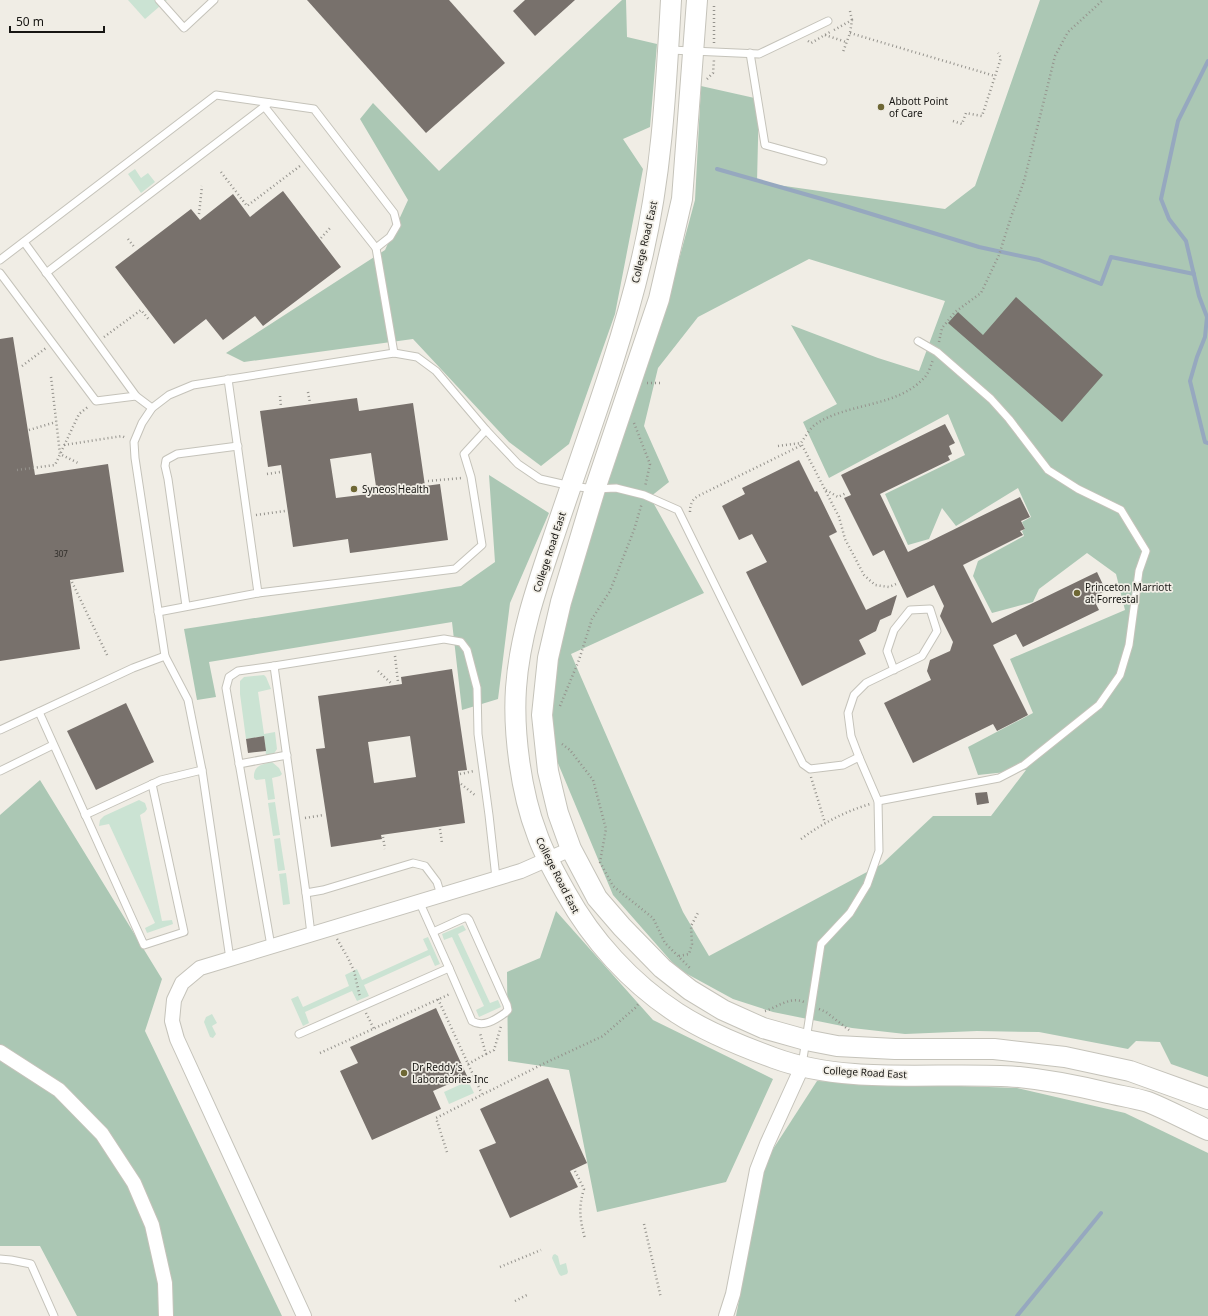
<svg xmlns="http://www.w3.org/2000/svg" width="1208" height="1316" viewBox="0 0 1208 1316" font-family="'Noto Sans',sans-serif">
<rect width="100%" height="100%" fill="#f0ede5"/>
<g fill="#cbe3d3">
<path d="M 128,0 L 167,0 L 145,19 Z"/>
<path d="M 135,169 L 141,178 L 148,173 L 155,182 L 141,193 L 128,174 Z"/>
<path d="M 264,675 L 266,677 L 271,689 L 258,692 L 264,734 L 275,732 L 277,749 L 273,755 L 266,755 L 264,736 L 246,739 L 240,694 L 240,681 L 244,677 Z"/>
<path d="M 272,762 L 279,768 L 282,774 L 280,776 L 272,778 L 275,799 L 268,800 L 265,779 L 256,780 L 254,778 C 253,766 262,764 272,762 Z"/>
<path d="M 139,800 L 145,803 L 147,809 L 145,812 L 140,815 L 162,921 L 172,920 L 173,924 L 147,933 L 145,928 L 155,923 L 109,824 L 99,826 L 100,820 L 104,816 Z"/>
<path d="M 275,802 L 280,835 L 273,836 L 268,803 Z"/>
<path d="M 280,838 L 285,870 L 278,871 L 274,839 Z"/>
<path d="M 286,873 L 290,904 L 283,905 L 279,874 Z"/>
<path d="M 463,925 L 466,930 L 458,934 L 490,1003 L 498,1000 L 501,1007 L 479,1017 L 476,1010 L 484,1006 L 452,937 L 444,940 L 442,934 Z"/>
<path d="M 428,937 L 440,964 L 435,966 L 430,955 L 364,985 L 369,996 L 357,1001 L 352,991 L 305,1012 L 309,1023 L 303,1026 L 291,999 L 298,996 L 303,1007 L 349,986 L 345,975 L 357,969 L 362,980 L 428,950 L 423,939 Z"/>
<path d="M 212,1014 L 217,1023 L 212,1026 L 216,1034 L 213,1038 L 210,1037 L 204,1022 L 206,1017 Z"/>
<path d="M 468,1081 L 474,1093 L 449,1104 L 444,1092 Z"/>
<path d="M 555,1254 L 558,1256 L 560,1265 L 566,1263 L 568,1272 L 567,1274 L 561,1276 L 559,1274 L 552,1258 L 553,1255 Z"/>
</g>
<g fill="#abc7b4" fill-rule="evenodd">
<path d="M 622,0 L 626,0 L 627,37 L 657,44 L 650,127 L 623,139 L 643,169 L 615,314 L 569,444 L 541,466 L 509,442 L 413,339 L 244,362 L 226,353 L 385,250 L 408,200 L 360,119 L 373,103 L 439,171 Z"/>
<path d="M 1040,0 L 1208,0 L 1208,1077 L 1171,1064 L 1160,1042 L 1136,1041 L 1128,1049 L 1039,1032 L 977,1031 L 905,1034 L 852,1028 L 773,1012 L 733,999 L 678,969 L 613,895 L 547,737 L 554,659 L 597,516 L 666,308 L 695,200 L 701,86 L 759,99 L 757,182 L 945,209 L 975,186 ZM 809,259 L 945,301 L 919,371 L 878,358 L 791,325 L 837,404 L 803,422 L 829,478 L 948,414 L 965,455 L 885,494 L 908,545 L 929,539 L 942,508 L 956,526 L 1018,488 L 1031,517 L 1022,522 L 1025,529 L 1022,531 L 1024,536 L 978,561 L 973,576 L 992,613 L 1033,602 L 1039,589 L 1087,553 L 1116,574 L 1125,610 L 1010,659 L 1033,713 L 968,747 L 978,775 L 1026,770 L 991,816 L 933,816 L 882,864 L 709,956 L 683,912 L 571,654 L 704,593 L 650,497 L 669,482 L 644,426 L 658,368 L 698,317 Z"/>
<path d="M 489,475 L 549,513 L 510,603 L 498,699 L 462,710 L 452,622 L 209,662 L 216,697 L 197,700 L 184,629 L 461,586 L 495,562 Z"/>
<path d="M 40,780 L 162,979 L 145,1031 L 282,1316 L 77,1316 L 40,1246 L 0,1246 L 0,815 Z"/>
<path d="M 556,911 L 653,1020 L 773,1079 L 726,1182 L 597,1212 L 569,1070 L 508,1061 L 507,972 L 540,958 Z"/>
<path d="M 817,1081 L 1017,1088 L 1125,1113 L 1208,1153 L 1208,1316 L 736,1316 L 766,1160 Z"/>
</g>
<g fill="none" stroke-linecap="round" stroke-linejoin="round">
<g stroke="#96a8bf" stroke-width="4">
<path d="M 1208,61 L 1178,121 L 1161,199 L 1169,219 L 1186,241 L 1199,296 L 1207,317 L 1205,337 L 1197,357 L 1190,381 L 1205,442 L 1208,443"/>
<path d="M 717,169 L 829,201 L 979,247 L 1039,260 L 1101,284 L 1111,257 L 1194,274"/>
<path d="M 1017,1316 L 1101,1213"/>
</g>
</g>
<g fill="#78716c" fill-rule="evenodd">
<path d="M 307,0 L 449,0 L 505,63 L 426,133 Z"/>
<path d="M 525,0 L 575,0 L 535,36 L 513,11 Z"/>
<path d="M 283,191 L 341,267 L 263,326 L 255,316 L 223,340 L 206,319 L 174,344 L 115,267 L 191,209 L 200,220 L 233,194 L 250,217 Z"/>
<path d="M 1016,297 L 1103,375 L 1062,422 L 948,323 L 958,312 L 983,335 Z"/>
<path d="M 13,337 L 35,475 L 108,464 L 124,572 L 70,580 L 80,649 L 0,661 L 0,339 Z"/>
<path d="M 357,398 L 359,411 L 413,403 L 425,486 L 440,484 L 448,540 L 350,553 L 348,539 L 293,547 L 281,465 L 268,467 L 260,411 ZM 371,453 L 377,493 L 336,498 L 330,459 Z"/>
<path d="M 945,424 L 955,443 L 949,446 L 952,454 L 948,456 L 950,460 L 880,494 L 908,552 L 1020,497 L 1030,517 L 1021,521 L 1025,529 L 1020,531 L 1023,535 L 963,565 L 992,623 L 1097,572 L 1106,591 L 1097,595 L 1100,602 L 1096,604 L 1099,610 L 1023,647 L 1016,634 L 993,645 L 1028,715 L 997,731 L 993,724 L 913,763 L 884,703 L 931,680 L 927,671 L 930,660 L 950,651 L 953,642 L 940,616 L 944,606 L 934,585 L 907,598 L 884,550 L 873,556 L 844,498 L 851,495 L 841,475 Z"/>
<path d="M 799,460 L 815,492 L 817,491 L 837,532 L 829,536 L 866,610 L 897,595 L 891,615 L 880,620 L 876,631 L 859,640 L 866,654 L 802,686 L 746,572 L 767,562 L 752,534 L 739,540 L 722,506 L 745,494 L 742,488 Z"/>
<path d="M 452,669 L 467,770 L 458,771 L 465,823 L 381,835 L 382,839 L 331,847 L 316,749 L 325,748 L 318,696 L 402,684 L 401,677 ZM 410,736 L 416,777 L 374,783 L 368,742 Z"/>
<path d="M 126,703 L 154,762 L 96,790 L 67,731 Z"/>
<path d="M 264,736 L 266,751 L 248,753 L 246,739 Z"/>
<path d="M 987,792 L 989,803 L 977,805 L 975,793 Z"/>
<path d="M 436,1008 L 467,1076 L 433,1091 L 441,1109 L 372,1140 L 340,1071 L 358,1063 L 350,1047 Z"/>
<path d="M 548,1078 L 587,1163 L 570,1171 L 578,1187 L 510,1218 L 479,1150 L 496,1143 L 480,1109 Z"/>
</g>
<g fill="none" stroke-linecap="round" stroke-linejoin="round">
<defs>
<g id="lane">
<path d="M 159,0 L 184,28 L 214,0"/>
<path d="M 670,50 L 759,54 L 828,21"/>
<path d="M 750,53 L 765,145 L 823,161"/>
<path d="M 264,106 L 376,248"/>
<path d="M 24,242 L 136,396"/>
<path d="M 0,260 L 216,95 L 314,109 L 394,213 L 397,225 L 390,237 L 376,248 L 394,353"/>
<path d="M 0,273 L 96,401 L 136,396 L 152,408"/>
<path d="M 46,273 L 269,103"/>
<path d="M 258,593 L 455,569 L 482,545 L 471,477 L 464,454 L 486,430"/>
<path d="M 186,606 L 168,479 L 165,466 L 166,460 L 177,454 L 238,446"/>
<path d="M 158,612 L 258,593 L 228,379"/>
<path d="M 39,712 L 144,945 L 184,932 L 152,784"/>
<path d="M 0,730 L 133,668 L 165,656"/>
<path d="M 859,757 L 851,736 L 848,713 L 854,695 L 866,683 L 922,656 L 937,631 L 930,609 L 910,610 L 894,630 L 887,651 L 894,670"/>
<path d="M 239,764 L 287,755"/>
<path d="M 0,771 L 53,745"/>
<path d="M 878,801 L 999,778 L 1024,765 L 1099,705 L 1120,675 L 1129,645 L 1139,571 L 1146,551 L 1121,510 L 1078,489 L 1048,470 L 1009,419 L 991,399 L 937,352 L 918,341"/>
<path d="M 85,815 L 161,780 L 202,770"/>
<path d="M 306,893 L 311,934"/>
<path d="M 441,895 L 437,882 L 425,866 L 413,863 L 323,890 L 306,893 L 274,666 L 444,639 L 461,642 L 467,650 L 477,688 L 478,734 L 489,815 L 496,878"/>
<path d="M 433,932 L 464,918 L 467,918 L 469,920 L 507,1005 L 508,1010 L 505,1013 C 495,1020 483,1028 472,1021 L 449,968"/>
<path d="M 271,946 L 226,688 L 229,677 L 238,671 L 274,666"/>
<path d="M 230,959 L 202,770 L 188,700 L 165,656 L 135,458 L 134,442 L 142,423 L 152,408 L 169,395 L 193,385 L 394,353 L 417,357 L 436,371 L 486,430 L 518,464 L 540,479 L 571,486 L 595,489 L 616,488 L 644,495 L 678,510 L 803,764 L 810,769 L 843,765 L 859,757 L 878,801 L 879,851 L 867,885 L 850,913 L 821,944 L 802,1065"/>
<path d="M 299,1034 L 449,968 L 419,901"/>
<path d="M 0,1259 L 11,1260 L 31,1264 L 54,1316"/>
</g>
<g id="street">
<path d="M 0,1052 L 59,1090 L 102,1134 L 134,1183 L 152,1225 L 165,1283 L 166,1316"/>
<path d="M 304,1316 L 177,1039 L 172,1021 L 174,1000 L 182,983 L 200,968 L 521,871 L 571,849"/>
<path d="M 726,1316 L 733,1294 L 757,1170 L 767,1144 L 802,1067"/>
</g>
<g id="secondary">
<path d="M 671,0 C 666,88 662,175 641,262 C 620,350 588,435 559,521 C 541,575 520,630 516,688 C 513,732 521,793 537,834 C 544,855 555,873 566,893 C 592,940 631,983 677,1013 C 706,1032 741,1046 774,1058 C 850,1086 939,1071 1019,1077 C 1049,1080 1079,1086 1108,1093 C 1121,1096 1135,1098 1148,1102 C 1168,1110 1188,1121 1208,1130"/>
<path d="M 697,0 L 682,199 L 659,299 L 595,489 L 561,602 L 548,658 L 542,715 L 548,771 L 558,813 L 571,849 L 597,898 L 622,927 L 662,968 L 690,990 L 723,1010 L 763,1028 L 806,1040 L 837,1046 L 895,1049 L 994,1049 L 1065,1057 L 1130,1071 L 1208,1099"/>
</g>
</defs>
<use href="#lane" stroke="#c5c3ba" stroke-width="9"/>
<use href="#street" stroke="#c5c3ba" stroke-width="16"/>
<use href="#secondary" stroke="#c5c3ba" stroke-width="22"/>
<g stroke="#95938d" stroke-width="2.5" stroke-dasharray="1 3" stroke-linecap="butt">
<path d="M 850,11 L 852,20"/>
<path d="M 834,30 L 852,20 L 850,33 L 843,52"/>
<path d="M 850,33 L 995,76"/>
<path d="M 825,35 L 846,42"/>
<path d="M 808,41 L 811,43 L 830,32"/>
<path d="M 714,43 L 714,6"/>
<path d="M 707,79 L 713,73 L 714,60"/>
<path d="M 953,121 L 962,124 L 966,113 L 982,116 L 1001,58 L 998,53"/>
<path d="M 221,172 L 247,206 L 300,166"/>
<path d="M 199,214 L 202,186"/>
<path d="M 321,238 L 330,228"/>
<path d="M 128,239 L 135,248"/>
<path d="M 104,337 L 141,310 L 150,321"/>
<path d="M 939,342 L 942,328 L 955,312 L 981,293 L 999,255 L 1011,217 L 1024,181 L 1055,56 L 1068,32 L 1103,0"/>
<path d="M 22,366 L 46,348"/>
<path d="M 51,377 L 60,454 L 78,463"/>
<path d="M 647,383 L 660,383"/>
<path d="M 308,392 L 310,403"/>
<path d="M 280,396 L 281,407"/>
<path d="M 634,423 L 650,464 L 645,487"/>
<path d="M 29,430 L 56,422"/>
<path d="M 64,445 L 122,436 L 126,438"/>
<path d="M 802,445 L 839,517 L 845,539 L 864,575 L 875,585 L 889,587 L 896,584"/>
<path d="M 778,446 L 801,443 C 805,437 810,428 816,424 C 849,402 897,408 925,377 C 929,372 931,365 933,360"/>
<path d="M 17,470 L 55,465 L 79,414 L 89,406"/>
<path d="M 267,474 L 280,472"/>
<path d="M 428,481 L 462,478"/>
<path d="M 826,490 L 838,497 L 846,493"/>
<path d="M 690,512 C 690,504 692,500 698,496 L 802,445"/>
<path d="M 256,515 L 285,511"/>
<path d="M 72,582 L 108,657"/>
<path d="M 395,656 L 398,682"/>
<path d="M 378,671 L 392,684"/>
<path d="M 560,706 L 579,660 L 592,619 L 610,591 L 634,530 L 642,503"/>
<path d="M 562,744 L 570,750 L 593,780 L 606,829 L 600,862 L 613,886 L 653,918 L 665,943 L 691,969"/>
<path d="M 460,774 L 474,771"/>
<path d="M 811,777 L 825,823"/>
<path d="M 461,784 L 476,796"/>
<path d="M 305,818 L 324,815"/>
<path d="M 440,829 L 442,843"/>
<path d="M 383,837 L 385,849"/>
<path d="M 801,839 C 823,823 844,812 870,804"/>
<path d="M 337,939 L 348,958 L 354,971 L 360,997"/>
<path d="M 679,956 L 689,954 L 692,944 L 691,926 L 699,911"/>
<path d="M 438,999 L 482,1094"/>
<path d="M 819,1009 L 826,1012 L 849,1030"/>
<path d="M 765,1011 C 778,1007 790,996 804,1002"/>
<path d="M 366,1013 L 374,1029"/>
<path d="M 320,1053 L 450,994"/>
<path d="M 486,1054 L 494,1050 L 501,1026"/>
<path d="M 468,1064 L 486,1054 L 480,1033"/>
<path d="M 447,1152 L 436,1118 L 545,1063 L 603,1036 L 635,1008 L 639,1003"/>
<path d="M 575,1171 L 584,1189 C 578,1208 580,1219 585,1239"/>
<path d="M 644,1224 L 661,1298"/>
<path d="M 500,1267 L 541,1250"/>
<path d="M 515,1301 L 527,1295"/>
</g>
<use href="#lane" stroke="#fff" stroke-width="7"/>
<use href="#street" stroke="#fff" stroke-width="14"/>
<use href="#secondary" stroke="#fff" stroke-width="20"/>
</g>
<g fill="#6e6734" stroke="#f0ede5" stroke-width="1.5">
<circle cx="881" cy="107" r="4"/>
<circle cx="354" cy="489" r="4"/>
<circle cx="1077" cy="593" r="4"/>
<circle cx="404" cy="1073" r="4"/>
</g>
<g text-anchor="middle" stroke-width="3.5" stroke-linejoin="round" paint-order="stroke">
<g font-size="8" fill="#2f2d29">
<text x="61" y="557">307</text>
</g>
<g font-size="10" fill="#171613" stroke="#f0ede5" text-anchor="start">
<text x="889" y="105">Abbott Point<tspan x="889" dy="12">of Care</tspan></text>
<text x="362" y="493">Syneos Health</text>
<text x="1085" y="591">Princeton Marriott<tspan x="1085" dy="12">at Forrestal</tspan></text>
<text x="412" y="1071">Dr Reddy's<tspan x="412" dy="12">Laboratories Inc</tspan></text>
</g>
<g font-size="10" fill="#171613" stroke="#f0ede5">
<text transform="translate(644 242) rotate(-77)" y="4">College Road East</text>
<text transform="translate(549 552) rotate(-72)" y="4">College Road East</text>
<text transform="translate(558 875) rotate(63)" y="4">College Road East</text>
<text transform="translate(865 1072) rotate(3)" y="4">College Road East</text>
</g>
</g>
<path d="M10 26v6h94v-6" fill="none" stroke="#171613" stroke-width="2"/>
<text x="16" y="26" font-size="12" fill="#171613" stroke="#f0ede5" stroke-width="3" paint-order="stroke">50 m</text>
</svg>
